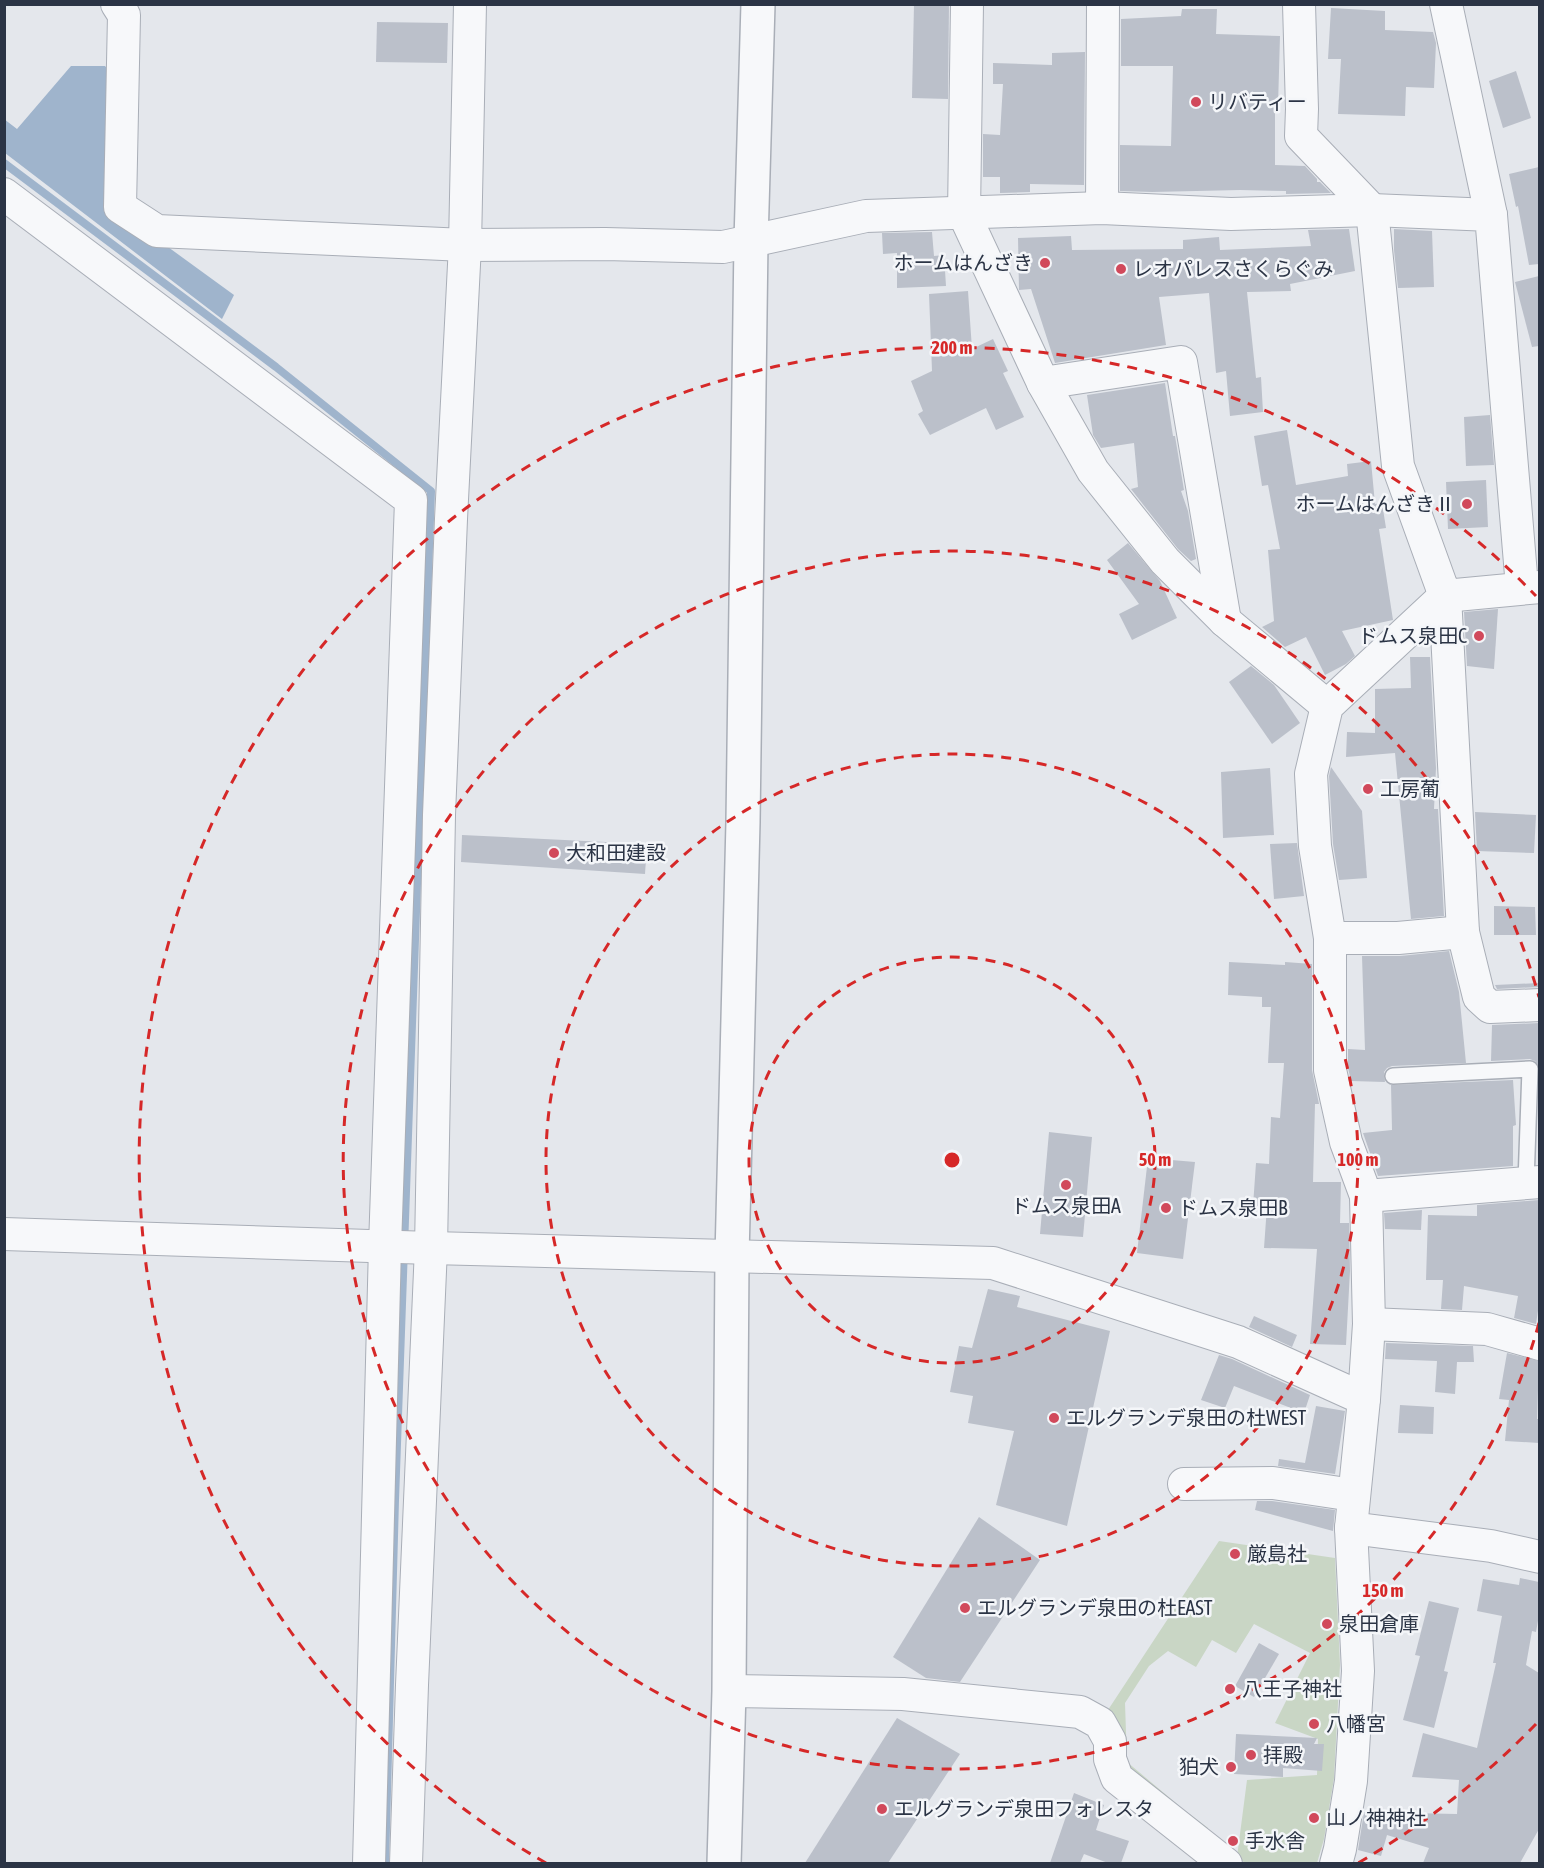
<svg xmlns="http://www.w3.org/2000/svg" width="1544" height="1868" viewBox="0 0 1544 1868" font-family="'Asap Condensed','Noto Sans JP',sans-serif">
<rect width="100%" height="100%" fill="#e4e7ec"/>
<path fill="#c9d6c5" d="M 1219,1541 L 1335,1558 L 1340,1665 L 1334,1778 L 1324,1839 L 1317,1863 L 1245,1863 L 1237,1857 L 1247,1780 L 1317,1775 L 1318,1739 L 1275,1723 L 1310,1653 L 1254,1624 L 1236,1653 L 1212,1640 L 1196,1667 L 1168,1651 L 1149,1666 L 1125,1703 L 1127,1762 L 1183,1809 L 1208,1828 L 1208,1836 L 1119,1764 L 1106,1713 Z"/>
<path fill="#9fb4cc" d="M 71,66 L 105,66 L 123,87 L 124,215 L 234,295 L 222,319 L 5,153 L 4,119 L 17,129 Z"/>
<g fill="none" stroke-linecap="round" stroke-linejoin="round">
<path stroke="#9fb4cc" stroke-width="8" d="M 4,163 L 276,367 L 431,491 L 395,1500 L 385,1864"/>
</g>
<g fill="#bbc0ca">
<path d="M 914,4 L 949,4 L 948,99 L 912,98 Z"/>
<path d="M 1331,8 L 1385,11 L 1385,30 L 1433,32 L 1436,43 L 1434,88 L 1406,87 L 1405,116 L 1338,114 L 1341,59 L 1328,59 Z"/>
<path d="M 1182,9 L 1217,9 L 1216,34 L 1280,36 L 1278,106 L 1275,106 L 1275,165 L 1305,166 L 1317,179 L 1317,182 L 1320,182 L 1331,193 L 1286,194 L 1286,191 L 1240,190 L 1152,192 L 1120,191 L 1120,145 L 1171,146 L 1173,66 L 1121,66 L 1121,19 L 1181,16 Z"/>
<path d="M 377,22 L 448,23 L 447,63 L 376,62 Z"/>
<path d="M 1085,52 L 1084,185 L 1030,184 L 1030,192 L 1000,193 L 1000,177 L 983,177 L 983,134 L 1000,135 L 1003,84 L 993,84 L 993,63 L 1052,65 L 1052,53 Z"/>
<path d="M 1516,71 L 1531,118 L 1503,128 L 1489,81 Z"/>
<path d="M 1539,167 L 1539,264 L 1529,265 L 1518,206 L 1516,207 L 1509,174 Z"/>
<path d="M 1349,229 L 1355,271 L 1290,284 L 1291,291 L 1247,292 L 1256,378 L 1261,377 L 1263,412 L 1230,416 L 1226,371 L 1216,373 L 1209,293 L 1159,297 L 1166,345 L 1055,363 L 1031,289 L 1019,290 L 1018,238 L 1071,236 L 1072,250 L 1183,249 L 1183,240 L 1219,237 L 1220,250 L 1311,246 L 1308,230 Z"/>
<path d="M 1394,229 L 1432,231 L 1434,287 L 1398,288 L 1394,250 Z"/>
<path d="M 932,232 L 934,256 L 944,255 L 946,286 L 897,288 L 897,253 L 883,254 L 882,233 Z"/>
<path d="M 1539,276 L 1539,346 L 1532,347 L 1515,282 Z"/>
<path d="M 968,291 L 972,349 L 993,339 L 1008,371 L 1003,373 L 1024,417 L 996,430 L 986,408 L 930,435 L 918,414 L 923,411 L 911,381 L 932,371 L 929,294 Z"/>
<path d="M 1165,383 L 1173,436 L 1175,436 L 1184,490 L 1181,491 L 1188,511 L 1196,559 L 1191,561 L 1178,549 L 1131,489 L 1138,487 L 1134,443 L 1101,448 L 1093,435 L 1087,395 Z"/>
<path d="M 1490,415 L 1494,465 L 1466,466 L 1464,417 Z"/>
<path d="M 1287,430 L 1296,485 L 1348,476 L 1347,464 L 1371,461 L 1375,504 L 1382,503 L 1386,528 L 1379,529 L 1393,620 L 1342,631 L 1355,656 L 1346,664 L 1325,675 L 1306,637 L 1285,647 L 1262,627 L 1274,621 L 1268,550 L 1280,549 L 1268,485 L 1262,486 L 1254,436 Z"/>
<path d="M 1486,480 L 1488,527 L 1448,529 L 1446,482 Z"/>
<path d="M 1128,543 L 1160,581 L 1177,618 L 1132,640 L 1119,614 L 1139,604 L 1107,560 Z"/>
<path d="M 1498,609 L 1494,669 L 1467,666 L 1464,612 Z"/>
<path d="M 1410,657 L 1430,657 L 1436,768 L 1434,809 L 1438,809 L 1444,916 L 1411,919 L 1395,753 L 1346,757 L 1347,732 L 1375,733 L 1375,689 L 1411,688 Z"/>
<path d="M 1251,666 L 1274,685 L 1300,723 L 1272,744 L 1229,682 Z"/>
<path d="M 1331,767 L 1362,811 L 1367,878 L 1339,880 L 1333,844 L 1329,776 Z"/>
<path d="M 1270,768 L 1274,835 L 1223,838 L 1221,772 Z"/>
<path d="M 1475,812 L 1536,815 L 1534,853 L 1477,851 Z"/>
<path d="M 462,835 L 647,844 L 645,874 L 461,862 Z"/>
<path d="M 1297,843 L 1304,896 L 1274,899 L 1270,844 Z"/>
<path d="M 1494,906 L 1535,907 L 1536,935 L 1494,935 Z"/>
<path d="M 1449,951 L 1459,992 L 1466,1063 L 1392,1066 L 1387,1068 L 1384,1072 L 1385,1082 L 1351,1081 L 1348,1068 L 1348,1049 L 1365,1050 L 1362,956 L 1400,956 Z"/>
<path d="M 1229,962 L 1285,965 L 1285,962 L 1312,964 L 1312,1070 L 1319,1104 L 1315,1104 L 1313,1182 L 1341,1182 L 1340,1223 L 1349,1223 L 1350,1271 L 1346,1345 L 1310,1344 L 1317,1249 L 1264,1248 L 1267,1206 L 1253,1206 L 1256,1163 L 1269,1164 L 1271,1117 L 1280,1118 L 1284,1063 L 1268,1063 L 1271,1007 L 1262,1007 L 1262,997 L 1228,995 Z"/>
<path d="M 1539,983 L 1539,987 L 1497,989 L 1495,985 Z"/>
<path d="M 1539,1023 L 1539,1067 L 1535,1061 L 1530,1059 L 1491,1061 L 1492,1025 Z"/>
<path d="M 1513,1080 L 1516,1125 L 1513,1126 L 1513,1166 L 1378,1176 L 1363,1133 L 1392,1130 L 1391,1085 Z"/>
<path d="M 1049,1132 L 1092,1137 L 1083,1237 L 1040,1234 Z"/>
<path d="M 1148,1158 L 1195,1162 L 1183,1259 L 1137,1253 Z"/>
<path d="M 1539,1200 L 1539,1304 L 1536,1324 L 1514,1318 L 1518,1296 L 1464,1286 L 1462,1310 L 1441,1309 L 1443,1280 L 1426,1280 L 1428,1215 L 1477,1216 L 1477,1205 Z"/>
<path d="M 1422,1210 L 1421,1230 L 1385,1229 L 1384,1213 Z"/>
<path d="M 988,1289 L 1020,1296 L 1017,1307 L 1110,1331 L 1067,1526 L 996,1505 L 1014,1431 L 968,1423 L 973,1396 L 950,1392 L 959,1346 L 972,1348 Z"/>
<path d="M 1254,1316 L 1297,1335 L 1292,1347 L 1249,1327 Z"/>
<path d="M 1386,1343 L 1473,1346 L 1474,1362 L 1457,1362 L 1455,1394 L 1435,1392 L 1437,1361 L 1385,1359 Z"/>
<path d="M 1507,1353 L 1539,1361 L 1537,1419 L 1539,1419 L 1539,1443 L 1505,1441 L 1509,1400 L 1499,1399 Z"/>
<path d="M 1219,1355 L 1232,1359 L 1310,1395 L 1304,1413 L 1234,1386 L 1225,1408 L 1201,1400 Z"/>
<path d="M 1400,1405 L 1434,1407 L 1433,1434 L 1398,1433 Z"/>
<path d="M 1316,1406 L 1345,1411 L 1335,1474 L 1278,1466 L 1279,1459 L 1305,1463 Z"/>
<path d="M 1257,1501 L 1272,1501 L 1335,1510 L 1333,1531 L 1255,1510 Z"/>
<path d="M 979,1517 L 1040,1560 L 960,1682 L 926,1678 L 893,1657 Z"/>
<path d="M 1520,1578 L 1539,1582 L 1539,1615 L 1536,1632 L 1532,1631 L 1526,1665 L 1539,1673 L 1539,1829 L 1520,1863 L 1423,1863 L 1429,1848 L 1387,1835 L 1381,1856 L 1358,1850 L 1364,1812 L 1457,1814 L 1459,1780 L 1412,1777 L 1423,1733 L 1477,1748 L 1496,1663 L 1493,1663 L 1502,1616 L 1477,1611 L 1483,1579 L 1519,1585 Z"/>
<path d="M 1429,1601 L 1459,1608 L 1444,1671 L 1448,1672 L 1434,1728 L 1403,1720 L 1420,1656 L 1415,1655 Z"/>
<path d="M 1259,1643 L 1279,1654 L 1254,1697 L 1235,1686 Z"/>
<path d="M 897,1718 L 960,1754 L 888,1863 L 805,1863 Z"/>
<path d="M 1236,1734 L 1317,1738 L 1314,1744 L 1324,1744 L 1322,1771 L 1283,1768 L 1283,1777 L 1234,1774 Z"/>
<path d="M 1074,1793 L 1104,1805 L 1096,1830 L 1129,1841 L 1121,1863 L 1108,1863 L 1084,1854 L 1080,1863 L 1050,1863 Z"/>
</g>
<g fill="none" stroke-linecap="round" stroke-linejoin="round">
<defs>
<path id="service" d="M 1393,1076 L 1530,1069 L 1526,1182"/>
<g id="minor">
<path d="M 117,4 L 124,15 L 120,207 L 157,231 L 465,245 L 605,244 L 723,247 L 866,216 L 1102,208 L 1231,214 L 1372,210 L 1491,215 L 1522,587"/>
<path d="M 967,4 L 964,214 L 1043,383 L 1093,471 L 1165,561 L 1225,621 L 1327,706"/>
<path d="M 1299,4 L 1302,109 L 1301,136 L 1372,210 L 1398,466 L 1445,596 L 1540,587"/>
<path d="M 1446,4 L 1491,215"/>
<path d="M 4,194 L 411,500 L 385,1246 L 369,1864"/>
<path d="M 1102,208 L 1103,4"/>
<path d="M 1043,383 L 1181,362 L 1225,621"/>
<path d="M 1445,596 L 1327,706 L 1311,774 L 1315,846 L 1330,938 L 1330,1070 L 1346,1142 L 1366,1196 L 1540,1182"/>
<path d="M 1445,596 L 1463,932 L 1479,997 L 1490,1007 L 1540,1005"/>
<path d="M 1330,938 L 1398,938 L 1463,932"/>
<path d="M 4,1234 L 431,1248 L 993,1263 L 1238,1342 L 1364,1399"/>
<path d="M 1369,1324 L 1487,1329 L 1540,1344"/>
<path d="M 1184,1484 L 1273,1483 L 1353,1495"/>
<path d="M 1351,1528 L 1491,1546 L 1540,1557"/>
<path d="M 729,1691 L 903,1694 L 1080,1712 L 1100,1723 L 1110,1741 L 1110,1759 L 1117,1778 L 1226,1864"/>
<path d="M 406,1864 L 412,1685 L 431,1248 L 439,815 L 451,519 L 465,245 L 470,4"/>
<path d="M 1336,1864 L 1340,1849 L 1351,1781 L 1358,1671 L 1351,1528 L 1364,1399 L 1369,1324 L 1366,1196"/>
</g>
<path id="tertiary" d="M 724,1864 L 729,1691 L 732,1256 L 743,822 L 751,241 L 758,4"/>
</defs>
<use href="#service" stroke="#a9aeb7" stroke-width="18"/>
<use href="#minor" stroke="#a9aeb7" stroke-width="34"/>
<use href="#tertiary" stroke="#a9aeb7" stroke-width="36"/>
<use href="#service" stroke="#f7f8fa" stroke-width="15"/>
<use href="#minor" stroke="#f7f8fa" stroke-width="32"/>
<use href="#tertiary" stroke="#f7f8fa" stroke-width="33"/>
</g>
<g fill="none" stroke="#d62828" stroke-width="3" stroke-dasharray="10 8">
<circle cx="952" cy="1160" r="203"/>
<circle cx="952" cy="1160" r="406"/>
<path d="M1539 1323A609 609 0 1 1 1539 997"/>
<path d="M1536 1724A812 812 0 0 1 1358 1863M546 1863A812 812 0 1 1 1536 596"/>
</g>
<g fill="#d1495b" stroke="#f4f6f9" stroke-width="2">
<circle cx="1196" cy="102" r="6"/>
<circle cx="1045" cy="263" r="6"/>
<circle cx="1121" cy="269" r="6"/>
<circle cx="1467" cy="504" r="6"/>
<circle cx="1479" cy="636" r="6"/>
<circle cx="1368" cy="789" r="6"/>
<circle cx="554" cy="853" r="6"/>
<circle cx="1066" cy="1185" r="6"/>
<circle cx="1166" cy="1208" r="6"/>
<circle cx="1054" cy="1418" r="6"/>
<circle cx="1235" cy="1554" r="6"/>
<circle cx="965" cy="1608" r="6"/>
<circle cx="1327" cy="1624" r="6"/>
<circle cx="1230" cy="1689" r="6"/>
<circle cx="1314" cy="1724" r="6"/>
<circle cx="1251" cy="1755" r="6"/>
<circle cx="1231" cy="1767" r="6"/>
<circle cx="882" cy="1809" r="6"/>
<circle cx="1314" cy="1818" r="6"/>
<circle cx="1233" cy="1841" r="6"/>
</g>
<g text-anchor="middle" stroke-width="5" stroke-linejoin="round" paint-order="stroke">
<g font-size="20" fill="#2b3445" stroke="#f4f6f9" text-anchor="start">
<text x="1208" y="109">リバティー</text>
<text x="1033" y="270" text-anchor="end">ホームはんざき</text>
<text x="1133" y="276">レオパレスさくらぐみ</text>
<text x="1455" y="511" text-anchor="end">ホームはんざきⅡ</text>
<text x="1467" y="643" text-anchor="end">ドムス泉田C</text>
<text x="1380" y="796">工房葡</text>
<text x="566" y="860">大和田建設</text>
<text x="1066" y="1213" text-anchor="middle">ドムス泉田A</text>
<text x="1178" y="1215">ドムス泉田B</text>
<text x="1066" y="1425">エルグランデ泉田の杜WEST</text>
<text x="1247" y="1561">厳島社</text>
<text x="977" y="1615">エルグランデ泉田の杜EAST</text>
<text x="1339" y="1631">泉田倉庫</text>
<text x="1242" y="1696">八王子神社</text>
<text x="1326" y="1731">八幡宮</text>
<text x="1263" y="1762">拝殿</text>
<text x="1219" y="1774" text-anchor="end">狛犬</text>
<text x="894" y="1816">エルグランデ泉田フォレスタ</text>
<text x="1326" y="1825">山ノ神神社</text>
<text x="1245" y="1848">手水舎</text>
</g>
</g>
<circle cx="952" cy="1160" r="9" fill="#d62828" stroke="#f4f6f9" stroke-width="3"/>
<g font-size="18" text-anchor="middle" font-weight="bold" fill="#d62828" stroke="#f4f6f9" stroke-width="5" stroke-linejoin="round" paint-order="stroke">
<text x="952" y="354">200 m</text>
<text x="1155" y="1166">50 m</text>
<text x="1358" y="1166">100 m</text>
<text x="1383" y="1597">150 m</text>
</g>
<rect width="1544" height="1868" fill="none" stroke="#2b3445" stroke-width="12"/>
</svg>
